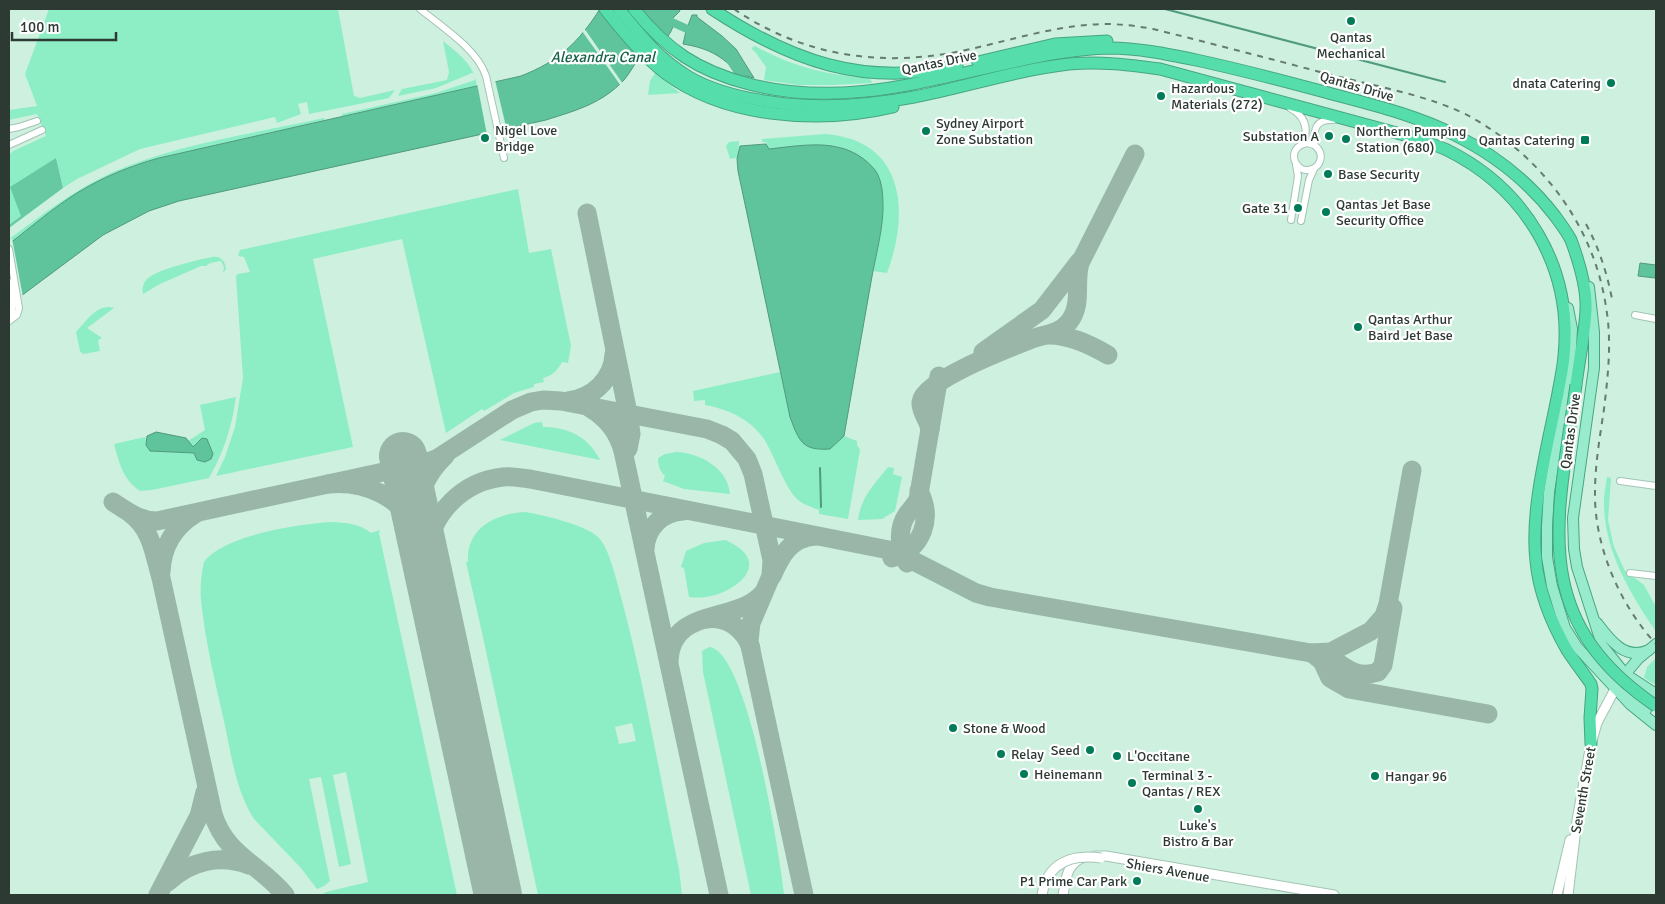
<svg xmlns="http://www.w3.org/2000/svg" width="1665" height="904" viewBox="0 0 1665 904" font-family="Signika,sans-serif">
<rect width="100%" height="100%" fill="#cdf0df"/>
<g fill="#8deec5" fill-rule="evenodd">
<path d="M 49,9 L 338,9 L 354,96 L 360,98 L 395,90 L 389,98 L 309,114 L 307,102 L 298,104 L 301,114 L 277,123 L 275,117 L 140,149 L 77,179 L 63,188 L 56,158 L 21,216 L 9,225 L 9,155 L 13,151 L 46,136 L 37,114 L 9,120 L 9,110 L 37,106 L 25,74 Z"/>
<path d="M 443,41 C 459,54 475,65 477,87 L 342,116 L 342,114 L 436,93 L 475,80 L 474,74 L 472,73 L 436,88 L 398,96 L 402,89 L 447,80 L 449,72 Z"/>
<path d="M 755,46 C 793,67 827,75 870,78 L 872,83 L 833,85 L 798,85 L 764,80 L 766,67 L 756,53 L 751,48 Z"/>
<path d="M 655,73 L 680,93 L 648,95 L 650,81 Z"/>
<path d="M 324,118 L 325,120 L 134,165 L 108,176 L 9,244 L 9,239 C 42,215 74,190 111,173 C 178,143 253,134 324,118 Z"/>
<path d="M 825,134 C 905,140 910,212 887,273 L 873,271 L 882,221 L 883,196 L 867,163 L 853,152 L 837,146 L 804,145 L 769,149 L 766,142 L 762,142 L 762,139 Z"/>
<path d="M 739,141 L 738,157 L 730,159 L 726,146 L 729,142 Z"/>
<path d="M 518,189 L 529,253 L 551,249 L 571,346 L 568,363 L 562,362 C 558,370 552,376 543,378 L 544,382 L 534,384 L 534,387 L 514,393 L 484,411 L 482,409 L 446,433 L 402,239 L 313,259 L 353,447 L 216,476 L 225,457 L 235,427 L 243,378 L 236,276 L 238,274 L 250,272 L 244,257 L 238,256 L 240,250 Z"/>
<path d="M 212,257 C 221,256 225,261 226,269 L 223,273 L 224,267 L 221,261 L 210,263 L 206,266 L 201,266 L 160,284 L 143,294 C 142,289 143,283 147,279 C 158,269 197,260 212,257 Z"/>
<path d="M 109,307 L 114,308 L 87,328 L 102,338 L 98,340 L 100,351 L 83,354 L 80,351 L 76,332 C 86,322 94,307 109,307 Z"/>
<path d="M 780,372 L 790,417 L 801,441 L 830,449 L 844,436 L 857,441 L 857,445 L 860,450 L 848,519 L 819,514 L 819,510 C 812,507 804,505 798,500 C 786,490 774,455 764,439 C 750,419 728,409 705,405 L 705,400 L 694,401 L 693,391 Z"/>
<path d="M 236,397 C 232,426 224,452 209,478 L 152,490 L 140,491 C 123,480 119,462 114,444 L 145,437 L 146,441 L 146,445 L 150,451 L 194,453 L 198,441 L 193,447 L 188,441 L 205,430 L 200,405 Z"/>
<path d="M 542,422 L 543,427 C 568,427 589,437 600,460 L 500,440 L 534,423 Z"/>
<path d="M 676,452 C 700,453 728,468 730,494 L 684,489 L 663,481 L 665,476 C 660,471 658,466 658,458 L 665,454 Z"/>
<path d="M 888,467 L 894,468 L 893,474 L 902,477 L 895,511 L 882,519 L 858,520 C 861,496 875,484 888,467 Z"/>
<path d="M 1607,477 L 1611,478 L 1608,520 L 1614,547 L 1625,571 L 1644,585 L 1656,607 L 1656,629 L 1655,630 C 1629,592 1603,548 1604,500 C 1604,493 1606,485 1607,477 Z"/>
<path d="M 526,512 C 543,515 586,525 598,537 C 609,547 617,582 621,597 C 645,686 660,778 679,869 L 682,895 L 538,895 L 481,628 L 466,562 L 468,562 C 466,527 497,513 526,512 ZM 632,723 L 636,741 L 619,744 L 615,727 Z"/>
<path d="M 331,522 C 346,523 359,523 371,533 L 380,530 L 379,533 L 457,895 L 321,895 L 326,892 L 368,882 L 346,772 L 333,775 L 351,864 L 339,867 L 321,777 L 309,779 L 330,881 L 324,886 L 317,889 L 300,867 L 254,819 C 236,791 231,754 224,721 C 215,681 205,641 201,600 C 200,588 201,575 204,562 C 224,535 299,524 331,522 Z"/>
<path d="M 725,540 C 782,564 725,603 689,597 L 684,568 L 681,567 L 686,551 L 704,543 Z"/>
<path d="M 709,647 C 748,650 780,858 784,895 L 751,895 L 703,672 L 702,651 Z"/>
<path d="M 1656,658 L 1656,685 L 1644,678 L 1647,667 Z"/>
</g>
<path fill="#66c9a2" d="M 56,158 L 63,188 L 9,228 L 9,225 L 21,216 L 10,187 Z"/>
<g fill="#5fc39c" stroke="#509a7d">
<path d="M 600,9 L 679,9 L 680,11 L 672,19 L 674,24 C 666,48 654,41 642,55 C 635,62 631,72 624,80 C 601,104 577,110 546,120 L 179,201 L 149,211 L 103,235 L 9,305 L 9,244 C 31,227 53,208 77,193 C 103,177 130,166 159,158 L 521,76 C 559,61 578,43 600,9 Z"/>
<path d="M 692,15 L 697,15 L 697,17 L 722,36 L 736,49 L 754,78 L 739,74 L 738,70 C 730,66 725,60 718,56 C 707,49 695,46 683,44 L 686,31 Z"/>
<path d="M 766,144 L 769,149 C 806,145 847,136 875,170 C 883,181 883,197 883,211 C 882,234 875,258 871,282 C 862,333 853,384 844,436 L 830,449 C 802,451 799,441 790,417 L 738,171 L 737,159 L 740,146 Z"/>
<path d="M 1640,263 L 1656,265 L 1655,278 L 1638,276 Z"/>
<path d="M 156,432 L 186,438 L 193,447 L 202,438 L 207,439 L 213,454 L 211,459 L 205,462 L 197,460 L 194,453 L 150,451 L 146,445 L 147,436 Z"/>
</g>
<g fill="#cdf0df">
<path d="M 584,28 L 623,84 L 621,86 L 582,31 Z"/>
<path d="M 495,80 L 507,131 L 487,135 L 477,83 Z"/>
<path d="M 12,238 L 23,297 L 9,307 L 9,241 Z"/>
</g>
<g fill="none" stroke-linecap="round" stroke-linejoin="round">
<g stroke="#509a7d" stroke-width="2">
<path d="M 1165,9 L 1445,82"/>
<path d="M 820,468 L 821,507"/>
</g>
<g stroke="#5fc39c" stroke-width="8">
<path d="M 665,19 L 696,33"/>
<path d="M 730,60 L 746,84"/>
</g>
<g stroke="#9ab6a8" stroke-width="19">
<path d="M 587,213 L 629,418 L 631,434 L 628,449"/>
<path d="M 1047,335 C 1068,334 1089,344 1108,355"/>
<path d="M 983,352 L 1042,310 L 1079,262"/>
<path d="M 568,401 C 593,398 613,379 614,354"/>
<path d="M 590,408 C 607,418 618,432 623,451 L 719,895"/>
<path d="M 930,430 C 929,420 920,412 921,402 C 923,380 1012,347 1032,339 C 1045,334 1059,334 1069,322 C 1083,304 1074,283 1080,263 L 1135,154"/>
<path d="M 328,484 L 425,463 L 438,458 L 512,410 L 531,402 L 543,400 L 561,401 L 707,429 L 722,435 L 732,441 L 747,459 L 753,474 L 772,560 L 771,576 L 751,623 L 749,641 L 804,895"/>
<path d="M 113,502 C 127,511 139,521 157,521 L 328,484 C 364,480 403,497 418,533 C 420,540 421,548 423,556"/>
<path d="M 131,514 C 152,530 154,554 161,578 L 213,814 C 226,856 260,864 285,895"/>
<path d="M 421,533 C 414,504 423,477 445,456"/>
<path d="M 645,549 C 646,528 662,512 683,511"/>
<path d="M 892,558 C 923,549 933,518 919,491"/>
<path d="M 907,563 C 899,547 897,528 908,513 C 911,509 915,505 918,500 L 939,376"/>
<path d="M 161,572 C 162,547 174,527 195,514"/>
<path d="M 772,576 C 781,556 790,538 815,536"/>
<path d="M 432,588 C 429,576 427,565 428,553 C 430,513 464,481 503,477 C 512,476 521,478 530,479 L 894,551 L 976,593 L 990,597 L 1311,653 L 1331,652 L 1371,631 L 1384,616 L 1388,604 L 1412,470"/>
<path d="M 706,619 C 727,616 744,629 751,648"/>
<path d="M 1312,653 L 1322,661 L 1330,678 L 1349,689 L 1488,714"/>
<path d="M 1319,653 C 1342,660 1350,681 1378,672 L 1383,665 L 1393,608"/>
<path d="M 669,661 C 671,606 737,624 763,593"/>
<path d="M 168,882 C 190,861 220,854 249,865"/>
<path d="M 158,895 L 199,816 L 205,792"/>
</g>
<path stroke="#9ab6a8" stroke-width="48" d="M 403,456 L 498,895"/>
<defs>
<g id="street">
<path d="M 420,9 C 442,27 477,49 486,76 L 504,158"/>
<path d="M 1290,108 C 1305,116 1309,128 1303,144"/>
<path d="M 9,129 L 19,127 L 37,121"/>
<path d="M 9,145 L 42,130"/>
<path d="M 1314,145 L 1307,143 C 1281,148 1299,183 1318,165 C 1323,157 1321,150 1314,145 C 1314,129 1315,119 1333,120"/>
<path d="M 1291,220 L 1298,176 L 1296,165"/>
<path d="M 1301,221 L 1309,180 L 1314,169"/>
<path d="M 9,249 L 19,308 L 17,315 L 9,321"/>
<path d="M 9,282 C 11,293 17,308 9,316"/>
<path d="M 1635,315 L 1656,319"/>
<path d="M 1620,481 L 1656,486"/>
<path d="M 1630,573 L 1656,576"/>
</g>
<g id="secondary">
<path d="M 1095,856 L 1106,856 L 1334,895"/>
<path d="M 1063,895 C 1066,880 1066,865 1082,858"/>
<path d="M 1557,895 L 1570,840"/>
<path d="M 1568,895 L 1577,820 L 1591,744 L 1597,723 L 1615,689"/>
</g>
<g id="primary">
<path d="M 1589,287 L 1594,332 L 1594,368 L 1573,518 L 1574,549 L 1577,567 L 1602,645 L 1625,674 L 1656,694"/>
<path d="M 1568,308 L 1572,329 L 1570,365 L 1549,492 L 1547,527 L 1547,557 L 1552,586 L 1565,628 L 1577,647 L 1630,704 L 1656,725"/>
<path d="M 1597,623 C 1610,640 1625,661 1649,650"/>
<path d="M 1622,678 L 1638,659 L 1656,644"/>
<path d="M 1625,680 L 1630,694 L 1646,710"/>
</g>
<g id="highway">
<path d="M 605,9 C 623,32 642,55 665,73 C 727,119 821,124 893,107"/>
<path d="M 619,9 C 639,34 660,60 689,77 C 713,91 743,98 771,102 C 819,109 866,106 914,97 C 966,87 1016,70 1069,64 C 1100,61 1130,65 1160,69 L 1419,139 C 1428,143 1438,146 1447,150 C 1526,189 1573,268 1564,356 C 1563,369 1560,381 1558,393 C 1548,445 1530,509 1536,561 C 1539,593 1551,622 1567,650 C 1574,661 1583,672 1591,684 L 1592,689 L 1590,718 L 1591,744"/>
<path d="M 634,9 C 667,50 698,71 749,84 C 837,107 918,83 1004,64 C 1039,56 1073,49 1109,48 C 1138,48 1167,54 1196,60 C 1238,69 1280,80 1321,91 C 1365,103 1414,114 1455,135 C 1493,154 1529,182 1555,216 C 1560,223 1567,232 1571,240 C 1578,259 1587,289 1586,309 C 1585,334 1579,360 1576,385"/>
<path d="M 712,9 C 791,61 863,87 957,66"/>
<path d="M 978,62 L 1055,44 L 1107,41"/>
</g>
</defs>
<use href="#street" stroke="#a3c4b5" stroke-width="8"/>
<use href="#secondary" stroke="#a3c4b5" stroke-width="11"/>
<use href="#primary" stroke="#47a581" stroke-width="12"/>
<use href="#highway" stroke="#47a581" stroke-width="13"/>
<use href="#street" stroke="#fff" stroke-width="6"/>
<use href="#secondary" stroke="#fff" stroke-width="9"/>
<use href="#primary" stroke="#99ebcd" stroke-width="10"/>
<use href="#highway" stroke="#55deab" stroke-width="11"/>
<g stroke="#667b71" stroke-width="2" stroke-dasharray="6 6" stroke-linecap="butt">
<path d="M 734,9 C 804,57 884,68 966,50 C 1012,40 1057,25 1104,24 C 1121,24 1137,26 1153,29 C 1210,43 1267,58 1324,73 C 1369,85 1430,95 1471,117 C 1542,157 1594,226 1606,307 C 1612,341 1608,376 1604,409 C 1600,436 1595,465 1595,492 C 1594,546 1620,605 1656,644"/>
<path d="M 1586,224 C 1599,248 1607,273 1612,299"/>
</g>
<defs>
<path id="secondary-bridge" d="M 1042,895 C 1047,863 1071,854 1101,858"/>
<path id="highway-bridge" d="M 1576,385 C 1558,517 1526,618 1656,706"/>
</defs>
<use href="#secondary-bridge" stroke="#a3c4b5" stroke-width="11" stroke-linecap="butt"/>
<use href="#highway-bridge" stroke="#47a581" stroke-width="13" stroke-linecap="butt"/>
<use href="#secondary-bridge" stroke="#fff" stroke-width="9"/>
<use href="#highway-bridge" stroke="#55deab" stroke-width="11"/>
</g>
<g fill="#007b58" stroke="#fff" stroke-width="2">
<circle cx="1351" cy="21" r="5"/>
<circle cx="1611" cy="83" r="5"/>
<circle cx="1161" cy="96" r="5"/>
<circle cx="926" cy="131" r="5"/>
<circle cx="1329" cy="136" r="5"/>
<circle cx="485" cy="138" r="5"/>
<circle cx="1346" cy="139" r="5"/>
<rect x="1580" y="135" width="10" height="10" rx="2.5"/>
<circle cx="1328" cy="174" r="5"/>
<circle cx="1298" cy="208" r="5"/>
<circle cx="1326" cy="212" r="5"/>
<circle cx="1358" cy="327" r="5"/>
<circle cx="953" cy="728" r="5"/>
<circle cx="1090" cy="750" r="5"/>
<circle cx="1001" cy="754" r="5"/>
<circle cx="1117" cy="756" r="5"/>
<circle cx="1024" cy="774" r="5"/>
<circle cx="1375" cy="776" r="5"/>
<circle cx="1132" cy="783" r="5"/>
<circle cx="1198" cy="809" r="5"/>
<circle cx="1137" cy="881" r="5"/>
</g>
<g text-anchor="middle" stroke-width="4.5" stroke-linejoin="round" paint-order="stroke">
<g font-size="14" fill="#2d3a34" stroke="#fff" text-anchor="start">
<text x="1351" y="42" text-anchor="middle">Qantas<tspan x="1351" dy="16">Mechanical</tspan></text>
<text x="1601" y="88" text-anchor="end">dnata Catering</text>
<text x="1171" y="93">Hazardous<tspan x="1171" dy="16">Materials (272)</tspan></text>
<text x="936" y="128">Sydney Airport<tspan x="936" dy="16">Zone Substation</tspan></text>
<text x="495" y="135">Nigel Love<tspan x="495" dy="16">Bridge</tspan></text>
<text x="1356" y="136">Northern Pumping<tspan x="1356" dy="16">Station (680)</tspan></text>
<text x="1319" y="141" text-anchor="end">Substation A</text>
<text x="1575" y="145" text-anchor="end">Qantas Catering</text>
<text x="1338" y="179">Base Security</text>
<text x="1336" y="209">Qantas Jet Base<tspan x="1336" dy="16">Security Office</tspan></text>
<text x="1288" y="213" text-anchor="end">Gate 31</text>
<text x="1368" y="324">Qantas Arthur<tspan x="1368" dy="16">Baird Jet Base</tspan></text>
<text x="963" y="733">Stone &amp; Wood</text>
<text x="1080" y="755" text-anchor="end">Seed</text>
<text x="1011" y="759">Relay</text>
<text x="1127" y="761">L'Occitane</text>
<text x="1034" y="779">Heinemann</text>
<text x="1142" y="780">Terminal 3 -<tspan x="1142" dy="16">Qantas / REX</tspan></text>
<text x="1385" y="781">Hangar 96</text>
<text x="1198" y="830" text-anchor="middle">Luke's<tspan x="1198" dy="16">Bistro &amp; Bar</tspan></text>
<text x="1127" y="886" text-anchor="end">P1 Prime Car Park</text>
</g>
<g font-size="14" fill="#2d3a34" stroke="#fff">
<text transform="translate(939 62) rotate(-12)" y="5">Qantas Drive</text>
<text transform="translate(1357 86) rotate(16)" y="5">Qantas Drive</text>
<text transform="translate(1570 431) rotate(-82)" y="5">Qantas Drive</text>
<text transform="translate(1583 790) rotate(-80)" y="5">Seventh Street</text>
<text transform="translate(1168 870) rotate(10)" y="5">Shiers Avenue</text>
</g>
<g font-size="15" font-style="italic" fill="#166349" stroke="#fff">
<text x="603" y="62">Alexandra Canal</text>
</g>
</g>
<rect width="1665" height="904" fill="none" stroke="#2d3a34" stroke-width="20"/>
<path d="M12 32v8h104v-8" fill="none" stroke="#2d3a34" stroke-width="2.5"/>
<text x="20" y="32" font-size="15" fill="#2d3a34" stroke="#ffffff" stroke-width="4" paint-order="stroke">100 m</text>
</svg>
